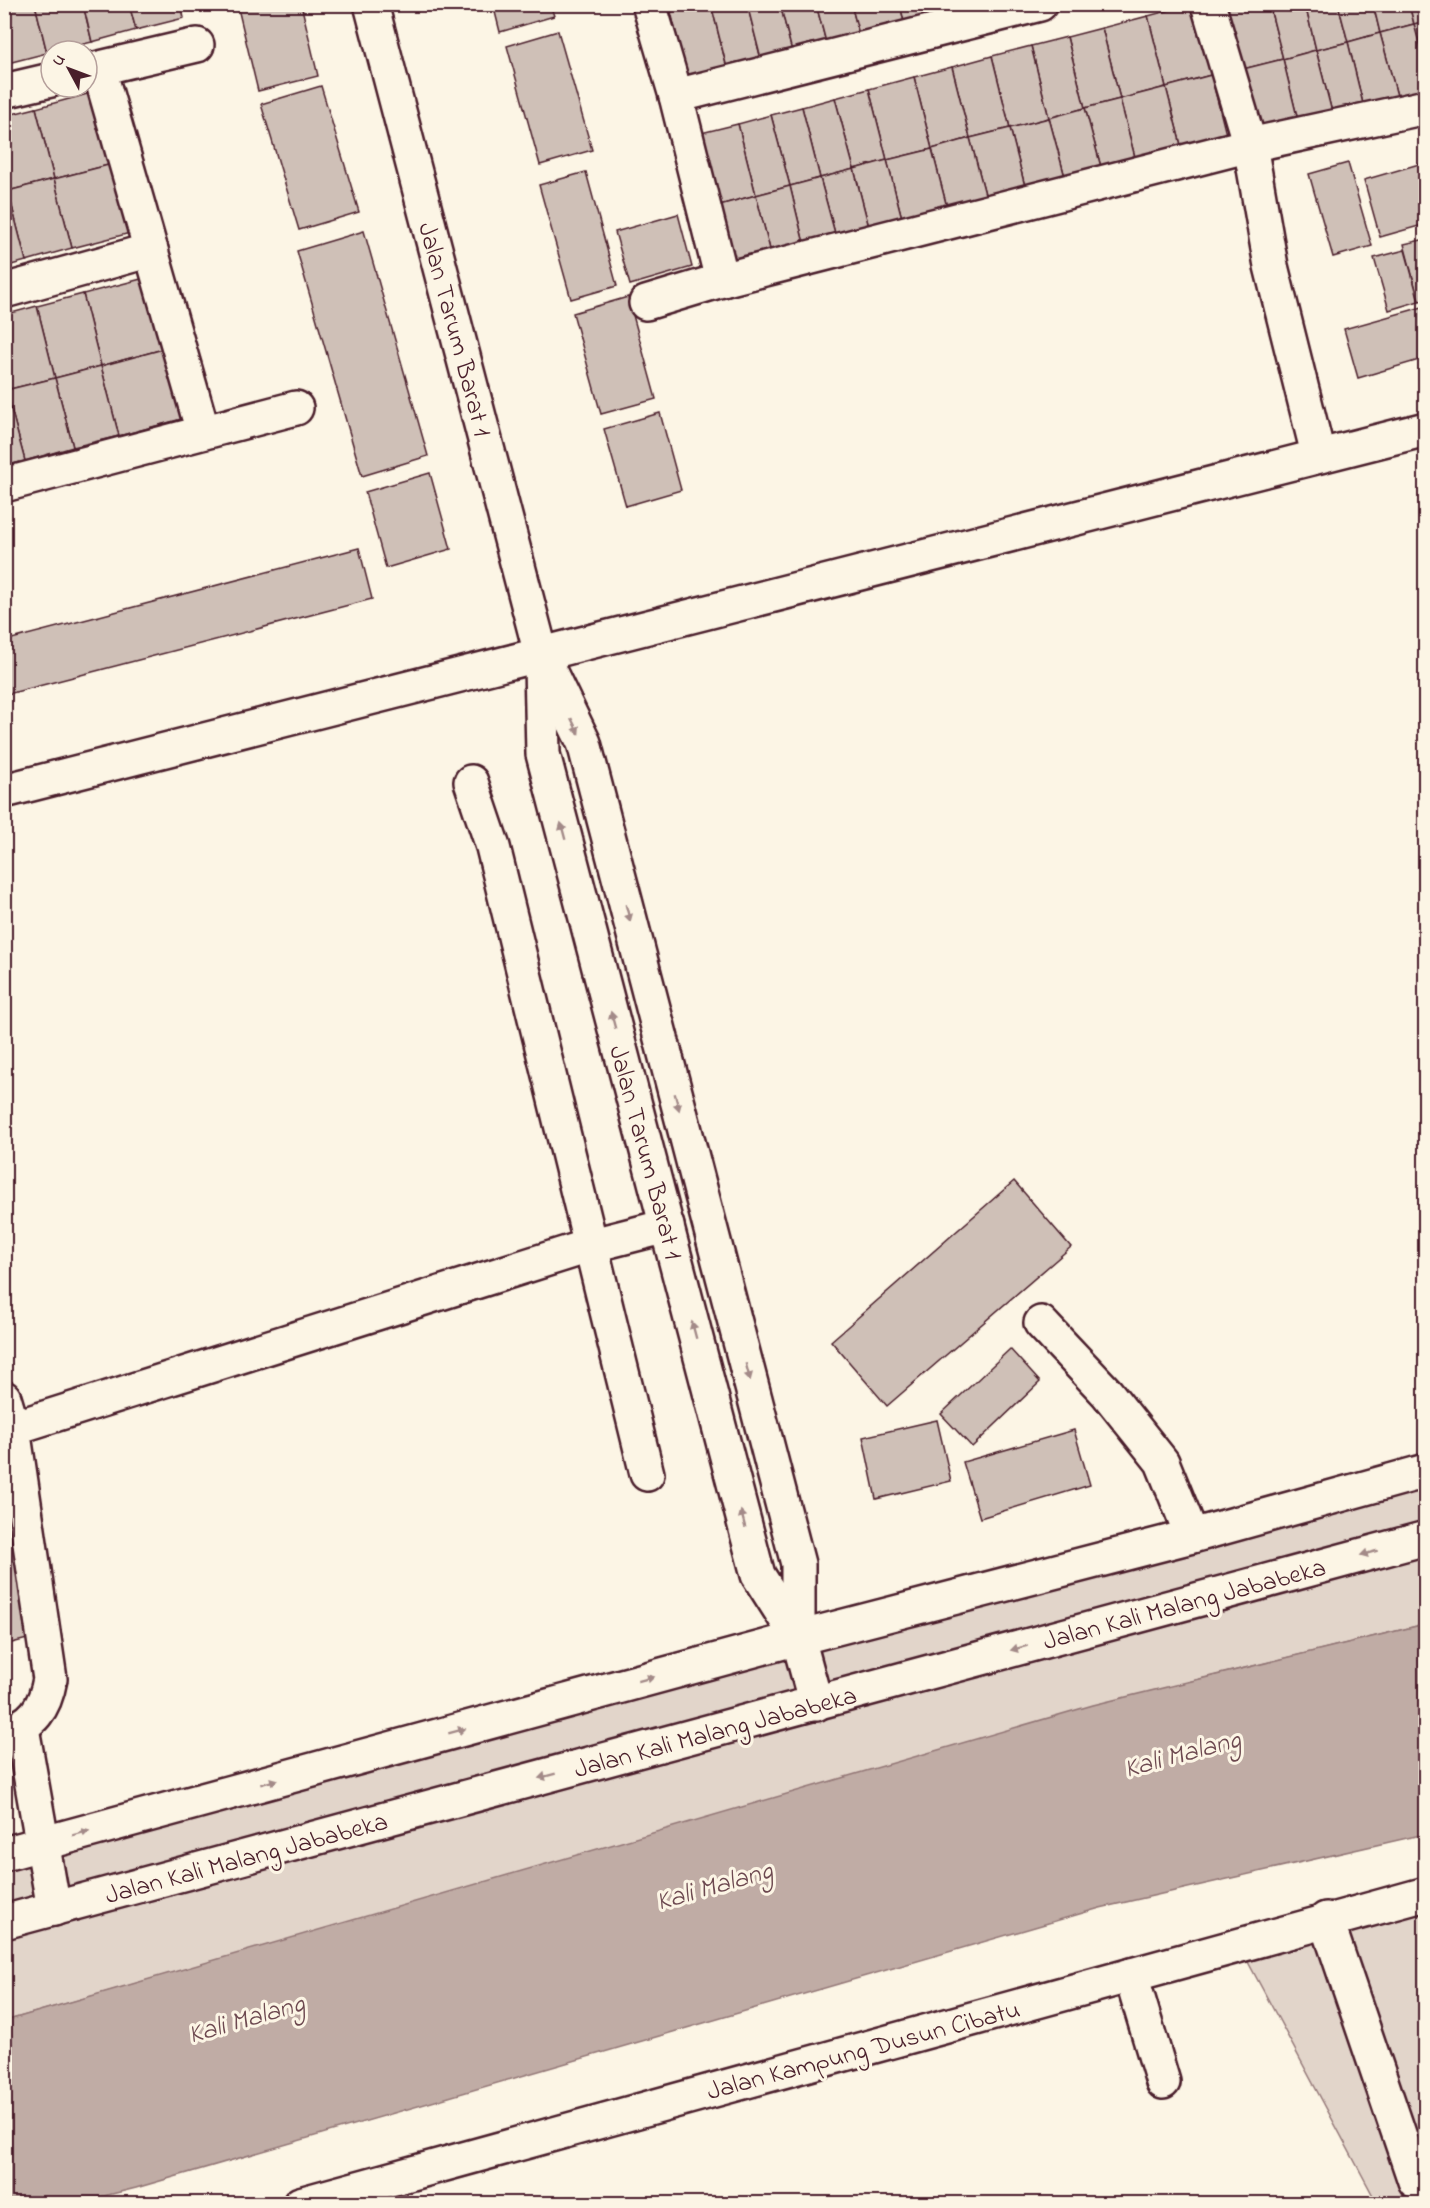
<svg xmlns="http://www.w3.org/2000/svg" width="1430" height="2208" viewBox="0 0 1430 2208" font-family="'Indie Flower',sans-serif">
<rect width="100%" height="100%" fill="#fcf5e5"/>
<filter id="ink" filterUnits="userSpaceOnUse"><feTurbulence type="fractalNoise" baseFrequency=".0167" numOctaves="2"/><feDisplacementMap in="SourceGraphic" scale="12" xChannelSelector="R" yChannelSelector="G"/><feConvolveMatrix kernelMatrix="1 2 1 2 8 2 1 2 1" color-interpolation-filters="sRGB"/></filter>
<g filter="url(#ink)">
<g fill="#e2d5ca" stroke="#967a7a" stroke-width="1.5">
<path d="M 1425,1471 L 1425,1624 L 1193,1681 L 5,2021 L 5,1854 Z"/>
<path d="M 1425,1891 L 1425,2203 L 1377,2203 L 1240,1947 Z"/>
</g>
<path fill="#c0aca5" stroke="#917474" stroke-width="1.5" d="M 1425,1624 L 1425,1834 L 1100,1908 L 136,2188 L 76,2203 L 5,2203 L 5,2021 L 1093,1705 Z"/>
<g fill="#cfc0b7" stroke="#4a1f2b" stroke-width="1.5">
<path d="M 4,4 L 35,4 L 47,53 L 4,64 Z"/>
<path d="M 35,4 L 83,4 L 92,42 L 47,53 Z"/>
<path d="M 83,4 L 129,4 L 136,30 L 92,42 Z"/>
<path d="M 129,4 L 181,4 L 184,18 L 136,30 Z"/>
<path d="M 237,4 L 301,4 L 318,76 L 258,91 Z"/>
<path d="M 493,4 L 550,4 L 554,16 L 500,32 Z"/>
<path d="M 669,4 L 701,4 L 671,12 Z"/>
<path d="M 701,4 L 711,4 L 728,72 L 688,82 L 671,12 Z"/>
<path d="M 711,4 L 747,4 L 762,63 L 728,72 Z"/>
<path d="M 747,4 L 780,4 L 793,55 L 762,63 Z"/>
<path d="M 780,4 L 816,4 L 827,46 L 793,55 Z"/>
<path d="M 816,4 L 851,4 L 860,38 L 827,46 Z"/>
<path d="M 851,4 L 900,4 L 905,26 L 860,38 Z"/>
<path d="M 900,4 L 941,4 L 943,16 L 905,26 Z"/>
<path d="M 941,4 L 983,4 L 943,16 Z"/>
<path d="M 1193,4 L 1211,75 L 1166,87 L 1148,16 Z"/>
<path d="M 1226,4 L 1269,4 L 1283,59 L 1243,69 Z"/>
<path d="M 1269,4 L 1305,4 L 1316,50 L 1283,59 Z"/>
<path d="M 1305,4 L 1338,4 L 1348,42 L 1316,50 Z"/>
<path d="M 1338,4 L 1373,4 L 1380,33 L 1348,42 Z"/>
<path d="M 1373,4 L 1409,4 L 1414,24 L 1380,33 Z"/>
<path d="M 1409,4 L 1426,4 L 1426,21 L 1414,24 Z"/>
<path d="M 1148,16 L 1166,87 L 1120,99 L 1102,28 Z"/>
<path d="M 1426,21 L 1426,69 L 1414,24 Z"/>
<path d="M 1414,24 L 1426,69 L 1426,96 L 1399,103 L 1380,33 Z"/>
<path d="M 1102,28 L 1120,99 L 1085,108 L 1067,37 Z"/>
<path d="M 558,31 L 592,150 L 540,165 L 507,46 Z"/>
<path d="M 1380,33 L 1399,103 L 1365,112 L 1348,42 Z"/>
<path d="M 1067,37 L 1085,108 L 1049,118 L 1031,46 Z"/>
<path d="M 1348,42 L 1365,112 L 1334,120 L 1316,50 Z"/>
<path d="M 1031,46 L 1049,118 L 1010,128 L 992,56 Z"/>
<path d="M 1316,50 L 1334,120 L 1300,129 L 1283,59 Z"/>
<path d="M 992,56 L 1010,128 L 970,138 L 952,67 Z"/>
<path d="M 1283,59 L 1300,129 L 1260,139 L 1243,69 Z"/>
<path d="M 952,67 L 970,138 L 932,149 L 914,77 Z"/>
<path d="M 1211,75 L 1229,146 L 1184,157 L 1166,87 Z"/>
<path d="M 914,77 L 932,149 L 887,160 L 869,89 Z"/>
<path d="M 321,86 L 359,212 L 299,230 L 261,104 Z"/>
<path d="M 1166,87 L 1184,157 L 1138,169 L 1120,99 Z"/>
<path d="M 869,89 L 887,160 L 854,169 L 835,98 Z"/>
<path d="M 102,90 L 120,162 L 54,179 L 36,108 Z"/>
<path d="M 835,98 L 854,169 L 820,178 L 802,107 Z"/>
<path d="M 1120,99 L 1138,169 L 1104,178 L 1085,108 Z"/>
<path d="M 802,107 L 820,178 L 790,186 L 771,115 Z"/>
<path d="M 36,108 L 54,179 L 8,191 L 4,179 L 4,116 Z"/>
<path d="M 1085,108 L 1104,178 L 1068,188 L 1049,118 Z"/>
<path d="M 771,115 L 790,186 L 756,195 L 738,124 Z"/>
<path d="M 1049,118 L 1068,188 L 1028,198 L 1010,128 Z"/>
<path d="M 738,124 L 756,195 L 716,206 L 697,134 Z"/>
<path d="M 1010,128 L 1028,198 L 989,209 L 970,138 Z"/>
<path d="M 970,138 L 989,209 L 950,219 L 932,149 Z"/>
<path d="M 932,149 L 950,219 L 905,230 L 887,160 Z"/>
<path d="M 887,160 L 905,230 L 872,239 L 854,169 Z"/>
<path d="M 120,162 L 138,231 L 72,248 L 54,179 Z"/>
<path d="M 1426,162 L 1426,224 L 1380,237 L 1364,180 Z"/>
<path d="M 1348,163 L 1372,246 L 1333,257 L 1309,174 Z"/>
<path d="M 854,169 L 872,239 L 839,248 L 820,178 Z"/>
<path d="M 586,172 L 617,286 L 571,299 L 539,185 Z"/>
<path d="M 820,178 L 839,248 L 807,256 L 790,186 Z"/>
<path d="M 54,179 L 72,248 L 26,261 L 8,191 Z"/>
<path d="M 790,186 L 807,256 L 774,265 L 756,195 Z"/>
<path d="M 8,191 L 26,261 L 4,267 L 4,192 Z"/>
<path d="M 756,195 L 774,265 L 734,275 L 716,206 Z"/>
<path d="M 678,214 L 692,267 L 630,285 L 615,232 Z"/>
<path d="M 364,231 L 428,456 L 362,476 L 297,251 Z"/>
<path d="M 1426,239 L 1426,300 L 1419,301 L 1404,244 Z"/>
<path d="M 1405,250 L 1419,301 L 1389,310 L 1374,258 Z"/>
<path d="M 149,277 L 167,348 L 101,366 L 83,294 Z"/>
<path d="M 83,294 L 101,366 L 55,378 L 37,306 Z"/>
<path d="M 628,297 L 656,399 L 601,414 L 573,313 Z"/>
<path d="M 37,306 L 55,378 L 6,390 L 4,315 Z"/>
<path d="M 1426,306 L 1426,358 L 1358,378 L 1344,329 Z"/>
<path d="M 167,348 L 185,418 L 119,436 L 101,366 Z"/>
<path d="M 101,366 L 119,436 L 73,447 L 55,378 Z"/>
<path d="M 55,378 L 73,447 L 25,461 L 6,390 Z"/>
<path d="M 6,390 L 25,461 L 4,466 L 4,391 Z"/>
<path d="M 660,413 L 681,490 L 626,506 L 604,429 Z"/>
<path d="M 430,473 L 451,549 L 386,568 L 365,492 Z"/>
<path d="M 359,548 L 372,599 L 4,695 L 4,641 Z"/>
<path d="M 1014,1181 L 1071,1247 L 887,1406 L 831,1341 Z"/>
<path d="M 1010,1349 L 1040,1382 L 972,1447 L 941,1414 Z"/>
<path d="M 937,1420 L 951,1481 L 876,1499 L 863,1437 Z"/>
<path d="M 1074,1430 L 1090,1485 L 980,1518 L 963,1462 Z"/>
<path d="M 4,1508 L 39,1636 L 4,1645 Z"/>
</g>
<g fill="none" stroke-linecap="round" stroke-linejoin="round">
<defs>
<g id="minor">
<path d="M 371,4 L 541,654 L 584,743 L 798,1564 L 798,1638 L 816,1704"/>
<path d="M 649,4 L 676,96 L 722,280"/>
<path d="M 1208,4 L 1250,145 L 1271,266 L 1315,442 L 1322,455"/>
<path d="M 99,69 L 203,432"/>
<path d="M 87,71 L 197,45"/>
<path d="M 4,91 L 51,80"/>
<path d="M 676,96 L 1040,4"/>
<path d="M 4,291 L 151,250"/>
<path d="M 646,303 L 722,280 L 1250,145 L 1426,107"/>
<path d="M 4,485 L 296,408"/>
<path d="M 541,665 L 543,754 L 758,1575 L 798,1638"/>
<path d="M 471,782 L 493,847 L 647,1474"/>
<path d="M 4,791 L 1426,429"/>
<path d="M 1041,1323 L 1107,1393 L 1162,1462 L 1192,1536"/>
<path d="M 4,1398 L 13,1428 L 50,1679 C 45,1708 33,1725 4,1733"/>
<path d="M 13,1428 L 589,1246 L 667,1226"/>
<path d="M 22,1728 L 54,1909"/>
<path d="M 1326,1919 L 1415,2181"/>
<path d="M 1131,1975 L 1163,2082"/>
<path d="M 300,2204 L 1426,1894"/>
</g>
<g id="major">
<path d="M 4,1854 L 798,1638 L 1192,1536 L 1426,1471"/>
<path d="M 4,1922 L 1426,1538"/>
</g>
</defs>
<use href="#minor" stroke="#4a1f2b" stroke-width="38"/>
<use href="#major" stroke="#4a1f2b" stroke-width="38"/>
<use href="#minor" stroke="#fcf5e5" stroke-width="33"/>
<use href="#major" stroke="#fcf5e5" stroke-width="33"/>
</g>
<defs><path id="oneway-solid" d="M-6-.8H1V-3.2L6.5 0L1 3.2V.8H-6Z" transform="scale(1.5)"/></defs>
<g fill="#a38a88">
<use href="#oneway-solid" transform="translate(575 726) rotate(64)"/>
<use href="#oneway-solid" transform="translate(563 831) rotate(-105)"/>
<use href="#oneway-solid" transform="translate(628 913) rotate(75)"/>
<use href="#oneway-solid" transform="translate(613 1020) rotate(-105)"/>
<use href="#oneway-solid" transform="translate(677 1102) rotate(75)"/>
<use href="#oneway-solid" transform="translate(694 1330) rotate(-105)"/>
<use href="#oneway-solid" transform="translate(748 1372) rotate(75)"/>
<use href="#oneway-solid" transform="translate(743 1519) rotate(-105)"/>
<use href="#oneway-solid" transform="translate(1369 1553) rotate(165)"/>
<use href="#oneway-solid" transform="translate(1019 1648) rotate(165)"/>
<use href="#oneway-solid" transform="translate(646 1679) rotate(-15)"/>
<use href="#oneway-solid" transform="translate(457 1731) rotate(-15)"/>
<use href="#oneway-solid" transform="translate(547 1776) rotate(165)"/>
<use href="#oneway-solid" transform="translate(269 1782) rotate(-15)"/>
<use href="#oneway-solid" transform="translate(81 1833) rotate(-15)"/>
</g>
</g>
<g text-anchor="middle" stroke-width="6" stroke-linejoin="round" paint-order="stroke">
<g font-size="26" fill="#4a1f2b" stroke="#fcf5e5">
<text transform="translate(456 329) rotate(75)" y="9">Jalan Tarum Barat 1</text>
<text transform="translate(647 1152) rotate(75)" y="9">Jalan Tarum Barat 1</text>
<text transform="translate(1184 1603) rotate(-15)" y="9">Jalan Kali Malang Jababeka</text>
<text transform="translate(715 1731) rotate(-15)" y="9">Jalan Kali Malang Jababeka</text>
<text transform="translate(246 1857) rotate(-15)" y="9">Jalan Kali Malang Jababeka</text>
<text transform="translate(863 2049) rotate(-15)" y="9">Jalan Kampung Dusun Cibatu</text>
</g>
<g font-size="27" font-style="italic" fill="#6d4950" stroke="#fcf5e5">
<text transform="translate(1182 1753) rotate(-15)" y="9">Kali Malang</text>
<text transform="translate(714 1885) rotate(-16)" y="9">Kali Malang</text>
<text transform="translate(246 2018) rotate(-16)" y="9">Kali Malang</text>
</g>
</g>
<rect width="1430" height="2208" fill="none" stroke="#fcf5e5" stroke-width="24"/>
<rect x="12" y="12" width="1406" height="2184" fill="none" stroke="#4a1f2b" stroke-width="2" filter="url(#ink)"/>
<g transform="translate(69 69) rotate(311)"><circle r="28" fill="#fcf5e5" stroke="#b59f9b" stroke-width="1.5"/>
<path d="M0-4.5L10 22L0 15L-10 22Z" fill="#4a1f2b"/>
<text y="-9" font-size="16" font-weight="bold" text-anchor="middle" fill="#4a1f2b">U</text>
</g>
</svg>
